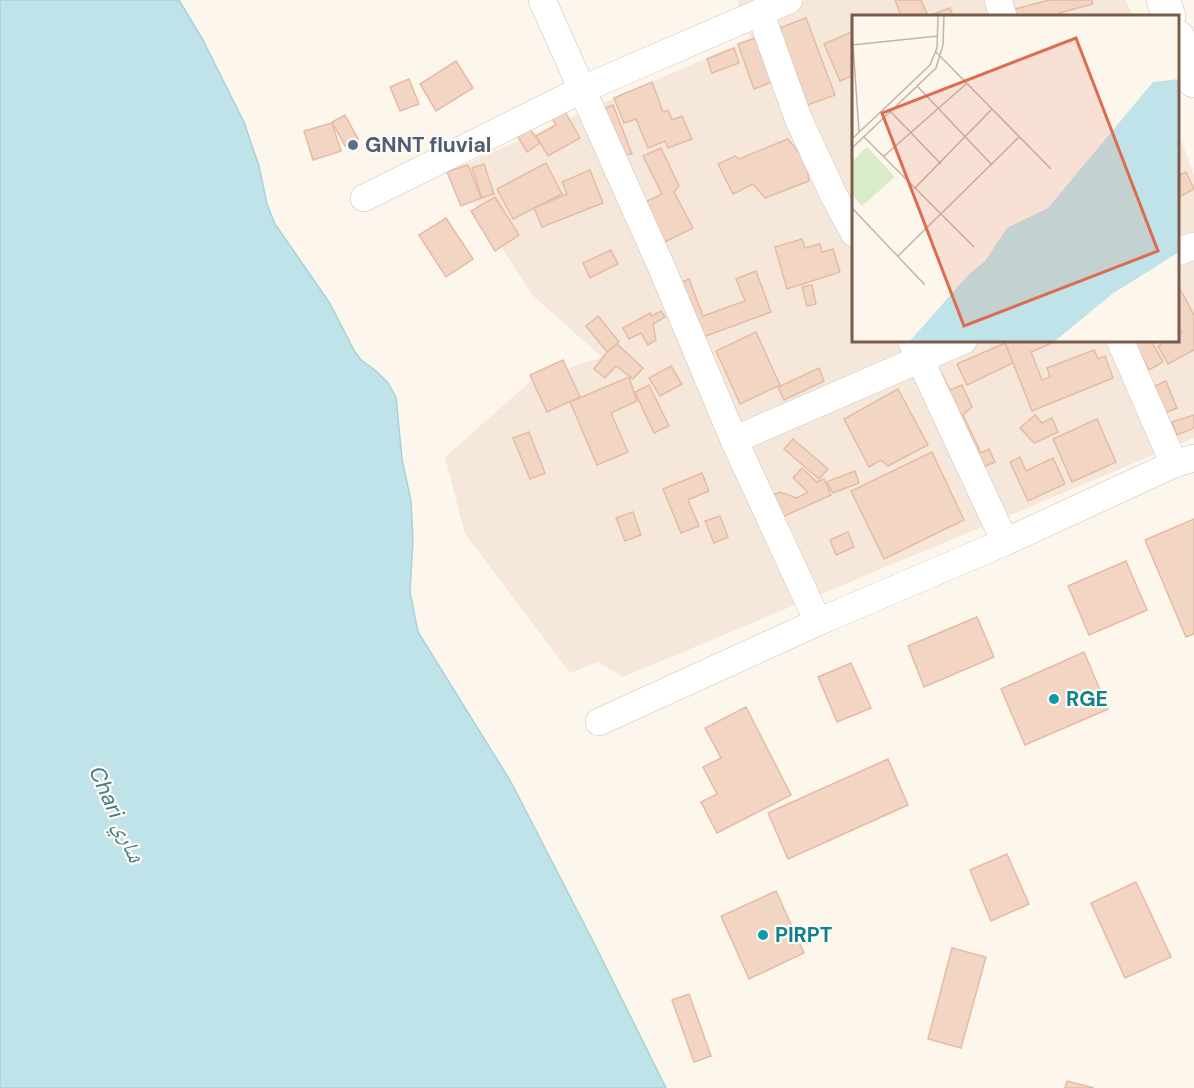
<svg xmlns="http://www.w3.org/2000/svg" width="1194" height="1088" viewBox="0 0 1194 1088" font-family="'DM Sans','Noto Naskh Arabic',sans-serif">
<rect width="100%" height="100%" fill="#fdf6ec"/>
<path fill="#f5e8da" d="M 737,0 L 1126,0 L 1133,16 L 854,16 L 854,340 L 1178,340 L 1178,132 L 1194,175 L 1194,438 L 623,677 L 598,662 L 570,673 L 465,534 L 445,457 L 531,381 L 602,357 L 533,296 L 452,170 L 738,44 L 750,37 Z"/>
<path fill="#bfe3e8" stroke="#a5d3da" stroke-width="1.5" d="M 0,0 L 179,0 L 203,40 L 244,122 L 259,166 L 267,204 L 275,224 L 329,302 L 355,352 L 361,360 L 375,370 L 388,383 L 396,397 L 402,459 L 411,501 L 413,540 L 410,592 L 418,632 L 511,782 L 596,947 L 666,1088 L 0,1088 Z"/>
<g fill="#f3d5c3" stroke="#e6bba3" stroke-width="1.5">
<path d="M 895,0 L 921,0 L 928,16 L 901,16 Z"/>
<path d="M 1049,0 L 1092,0 L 1093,4 L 1059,13 L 1060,16 L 1013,16 L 1011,10 Z"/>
<path d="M 950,8 L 953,16 L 928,16 Z"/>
<path d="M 806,18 L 835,95 L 802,107 L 774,30 Z"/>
<path d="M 854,31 L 854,75 L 840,81 L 824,44 Z"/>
<path d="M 764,35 L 780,79 L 754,89 L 738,44 Z"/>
<path d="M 734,48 L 739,63 L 712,73 L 707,59 Z"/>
<path d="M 456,61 L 473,88 L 436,111 L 420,84 Z"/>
<path d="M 409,79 L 419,104 L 400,111 L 390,87 Z"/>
<path d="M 652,82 L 663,112 L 668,110 L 672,120 L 682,116 L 692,139 L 668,148 L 665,141 L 648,148 L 636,119 L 624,123 L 614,98 Z"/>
<path d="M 613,105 L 632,154 L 621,156 L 603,109 Z"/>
<path d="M 563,108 L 580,138 L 548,156 L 536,136 L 556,125 L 550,115 Z"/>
<path d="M 345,115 L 358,139 L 345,146 L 332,122 Z"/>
<path d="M 332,123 L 341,151 L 313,160 L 304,131 Z"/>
<path d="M 530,129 L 540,143 L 527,152 L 518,137 Z"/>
<path d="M 788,139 L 806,162 L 809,181 L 765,198 L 753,184 L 733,194 L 718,164 L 735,156 L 739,159 Z"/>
<path d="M 661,148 L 679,186 L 674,192 L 693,228 L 665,242 L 645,202 L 662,194 L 643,156 Z"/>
<path d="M 546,163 L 562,194 L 513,219 L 497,189 Z"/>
<path d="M 484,164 L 494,194 L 482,198 L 472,168 Z"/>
<path d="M 468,165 L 481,198 L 461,206 L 447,172 Z"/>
<path d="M 590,170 L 603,203 L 542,227 L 534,208 L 567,194 L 562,182 Z"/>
<path d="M 1186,172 L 1194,189 L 1178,198 L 1178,176 Z"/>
<path d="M 495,197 L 519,235 L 495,251 L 471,211 Z"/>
<path d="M 446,218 L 473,259 L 446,277 L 419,235 Z"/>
<path d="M 802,239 L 805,248 L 820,244 L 822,252 L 833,249 L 840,272 L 787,289 L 775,247 Z"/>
<path d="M 611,250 L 618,264 L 590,278 L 583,263 Z"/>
<path d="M 756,271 L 771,312 L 695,340 L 675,285 L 689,279 L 703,316 L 745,301 L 736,279 Z"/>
<path d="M 812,285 L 816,304 L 807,306 L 802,287 Z"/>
<path d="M 1178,285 L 1194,315 L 1194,350 L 1168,364 L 1158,346 L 1169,340 L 1178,340 L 1178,336 L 1182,333 L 1178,324 Z"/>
<path d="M 661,311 L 665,317 L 653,324 L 656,340 L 648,345 L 641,333 L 629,339 L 623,328 L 650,313 L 652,316 Z"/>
<path d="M 598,316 L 619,342 L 607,352 L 586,326 Z"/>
<path d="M 756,332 L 780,385 L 740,404 L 716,351 Z"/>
<path d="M 1004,340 L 1059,340 L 1031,352 L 1042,380 L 1050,377 L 1047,368 L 1094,350 L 1098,359 L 1105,356 L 1113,378 L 1032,411 Z"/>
<path d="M 1133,340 L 1151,340 L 1163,362 L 1149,370 Z"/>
<path d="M 1005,343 L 1013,363 L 967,385 L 957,364 Z"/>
<path d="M 617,344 L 643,368 L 633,379 L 616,366 L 605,378 L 594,369 L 607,352 Z"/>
<path d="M 563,360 L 580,397 L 547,412 L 530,375 Z"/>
<path d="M 671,366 L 682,384 L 660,396 L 649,378 Z"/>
<path d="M 819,368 L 824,381 L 784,400 L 778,387 Z"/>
<path d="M 941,372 L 950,390 L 962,385 L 972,407 L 963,415 L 981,453 L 989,449 L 995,462 L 976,470 L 933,377 Z"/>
<path d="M 629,377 L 637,401 L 611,413 L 628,452 L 597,465 L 570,402 Z"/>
<path d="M 1166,381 L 1177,408 L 1165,413 L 1155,386 Z"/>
<path d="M 649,385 L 669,426 L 654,433 L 635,392 Z"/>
<path d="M 898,389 L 928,445 L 888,466 L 881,460 L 869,467 L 844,419 Z"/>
<path d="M 1035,415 L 1042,423 L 1052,418 L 1058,432 L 1034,443 L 1020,428 Z"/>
<path d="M 1194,415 L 1194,428 L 1177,435 L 1172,422 Z"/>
<path d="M 1097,419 L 1116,462 L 1072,482 L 1053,439 Z"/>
<path d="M 529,432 L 545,473 L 530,479 L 513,438 Z"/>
<path d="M 793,439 L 828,469 L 819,479 L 784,449 Z"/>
<path d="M 932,452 L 964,520 L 884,559 L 851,491 Z"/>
<path d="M 1020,457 L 1026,471 L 1053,458 L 1065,484 L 1028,501 L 1010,462 Z"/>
<path d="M 802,468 L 817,482 L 824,479 L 831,495 L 778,519 L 768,497 L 780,492 L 797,498 L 808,492 L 793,478 Z"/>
<path d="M 855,471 L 859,483 L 833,493 L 826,482 Z"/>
<path d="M 702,473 L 709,491 L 688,500 L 699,526 L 681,533 L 663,489 Z"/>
<path d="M 633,512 L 641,535 L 625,541 L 616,518 Z"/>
<path d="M 720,516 L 728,537 L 714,543 L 705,521 Z"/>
<path d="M 1194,519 L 1194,634 L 1186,637 L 1145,540 Z"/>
<path d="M 848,532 L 854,547 L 836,555 L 830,540 Z"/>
<path d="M 1126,561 L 1147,610 L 1089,635 L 1068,586 Z"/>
<path d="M 977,617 L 994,657 L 924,687 L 908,646 Z"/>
<path d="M 1084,652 L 1108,709 L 1025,745 L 1001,689 Z"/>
<path d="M 851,663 L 871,708 L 837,722 L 818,677 Z"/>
<path d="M 746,707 L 791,795 L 717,833 L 701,802 L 717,794 L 703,767 L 721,758 L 705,728 Z"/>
<path d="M 888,759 L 908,805 L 788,859 L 768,813 Z"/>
<path d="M 1007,854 L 1029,904 L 991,921 L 970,870 Z"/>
<path d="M 1136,882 L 1171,957 L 1125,978 L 1091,903 Z"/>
<path d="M 776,891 L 804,953 L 749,979 L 721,916 Z"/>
<path d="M 952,948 L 986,957 L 961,1048 L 928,1039 Z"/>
<path d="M 689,994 L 711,1056 L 694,1062 L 672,1000 Z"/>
<path d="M 1067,1081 L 1094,1088 L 1065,1088 Z"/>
</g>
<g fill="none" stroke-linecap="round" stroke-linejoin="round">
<defs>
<g id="minor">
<path d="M 542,0 L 661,266 L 734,440 L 818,622"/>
<path d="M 998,0 L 1003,16"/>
<path d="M 760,12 L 798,118 L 833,194 L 854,233"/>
<path d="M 364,198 L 583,89 L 789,0"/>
<path d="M 1178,252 L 1194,246"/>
<path d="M 911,340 L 1005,542"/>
<path d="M 1120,340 L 1174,464"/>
<path d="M 734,440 L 964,340"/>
<path d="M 599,722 L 818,622 L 1005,542 L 1174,464 L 1194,458"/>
</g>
<g id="tertiary">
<path d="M 1163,0 L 1169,16"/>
<path d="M 1178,37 L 1194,81"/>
</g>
</defs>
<use href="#minor" stroke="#d1beb0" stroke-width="28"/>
<use href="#tertiary" stroke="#d1beb0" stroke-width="34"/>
<use href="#minor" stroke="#fff" stroke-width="27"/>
<use href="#tertiary" stroke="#fff" stroke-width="33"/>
</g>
<circle fill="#5c6f8a" stroke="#fffaf3" stroke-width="2" cx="353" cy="145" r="6"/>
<g fill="#0f9aa8" stroke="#fffaf3" stroke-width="2">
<circle cx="1054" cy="699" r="6"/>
<circle cx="763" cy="935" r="6"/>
</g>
<g text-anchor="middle" stroke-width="4.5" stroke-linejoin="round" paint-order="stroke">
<g font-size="21" font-weight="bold" fill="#4e5e75" stroke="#fffaf3" text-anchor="start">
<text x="365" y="152">GNNT fluvial</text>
</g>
<g font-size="21" font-weight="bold" fill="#0d838f" stroke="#fffaf3" text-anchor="start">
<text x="1066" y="706">RGE</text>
<text x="775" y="942">PIRPT</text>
</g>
<g font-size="22" font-style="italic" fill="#437c86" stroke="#fffaf3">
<text transform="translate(117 814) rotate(66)" y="8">Chari شاري</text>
</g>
</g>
<g transform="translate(852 15)">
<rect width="327" height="327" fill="#fdf6ec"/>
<path d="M 15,132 L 43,162 L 10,191 L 0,179 L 0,147 Z" fill="#d8ecc9"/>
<path d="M 327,64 L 327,237 L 260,279 L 203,326 L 58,326 L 117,259 L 133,246 L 155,213 L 196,193 L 301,67 Z" fill="#bfe3e8"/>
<path fill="none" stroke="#c5b3a7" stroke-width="1.5" d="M 0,15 L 7,117M 0,30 L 86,21M 84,37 L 199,154M 66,72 L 140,150M 39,97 L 89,149M 12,122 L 122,232M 0,124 L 78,50 L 85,33 L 86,1M 0,133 L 84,53 L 91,30 L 92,1M 31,142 L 114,69M 62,174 L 140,94M 0,193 L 73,270M 46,241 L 167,122"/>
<path fill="#dc6d51" fill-opacity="0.15" stroke="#dc6d51" stroke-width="3" d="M 224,23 L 306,236 L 112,311 L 30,98 Z"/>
<rect width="327" height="327" fill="none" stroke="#7a5c4d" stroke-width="3"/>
</g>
</svg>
